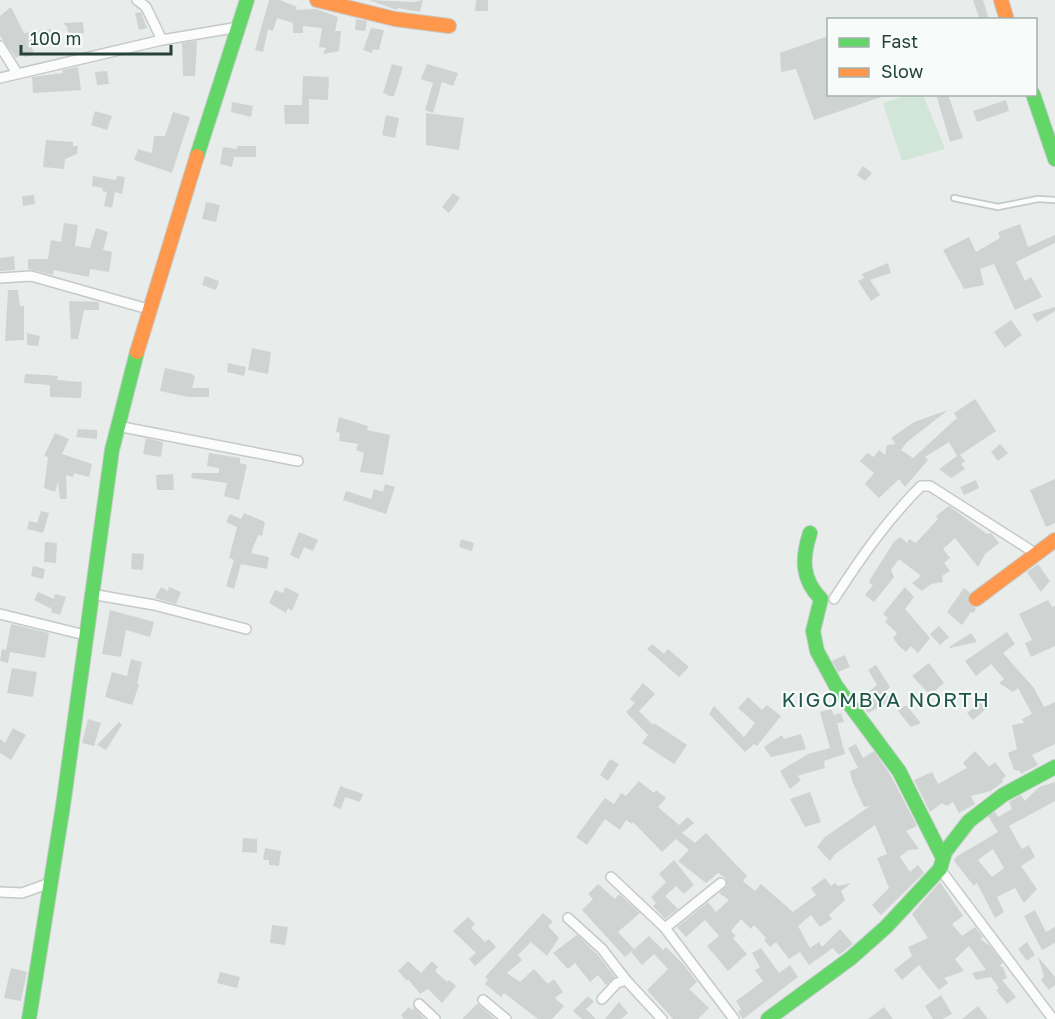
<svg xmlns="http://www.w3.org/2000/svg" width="1055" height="1019" viewBox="0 0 1055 1019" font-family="'Golos Text',sans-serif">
<rect width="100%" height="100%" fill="#e8edeb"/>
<path fill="#d1e6d8" d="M 908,95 L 923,95 L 945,149 L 902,161 L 883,103 Z"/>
<g fill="#cfd4d2" fill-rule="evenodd">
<path d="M 269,0 L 280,0 L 297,7 L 295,10 L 316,9 L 338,17 L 335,31 L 341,31 L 339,51 L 323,54 L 326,48 L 319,47 L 322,28 L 303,26 L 303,33 L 293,33 L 293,23 L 277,18 L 273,31 L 268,29 L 263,52 L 255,50 Z"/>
<path d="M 369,0 L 414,2 L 423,0 L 420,12 L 398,8 L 397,10 Z"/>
<path d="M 476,0 L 488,0 L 488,11 L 475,11 Z"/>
<path d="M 973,0 L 983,0 L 989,20 L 980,20 Z"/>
<path d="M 11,7 L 24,33 L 51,29 L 53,43 L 31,44 L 34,55 L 24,57 L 23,54 L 16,58 L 0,36 L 0,16 Z"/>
<path d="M 141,12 L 147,28 L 139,30 L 135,13 Z"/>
<path d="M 356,19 L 367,21 L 365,31 L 355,30 Z"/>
<path d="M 83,22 L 84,33 L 68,34 L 67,27 L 63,23 Z"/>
<path d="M 371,28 L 384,30 L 379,50 L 373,49 L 372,53 L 363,50 Z"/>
<path d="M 828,36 L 828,94 L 884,96 L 814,120 L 796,69 L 781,72 L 780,53 Z"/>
<path d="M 197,41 L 195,76 L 183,76 L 182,43 Z"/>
<path d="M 392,64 L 403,67 L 394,96 L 390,96 L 383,93 Z"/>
<path d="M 427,64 L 458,73 L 453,86 L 442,82 L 433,113 L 425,110 L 433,83 L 421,79 Z"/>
<path d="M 78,67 L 81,90 L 33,93 L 32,77 L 63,73 L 62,70 Z"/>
<path d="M 107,71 L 109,84 L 97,85 L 95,72 Z"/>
<path d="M 303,76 L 329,77 L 328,100 L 309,99 L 309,124 L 285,124 L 284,105 L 302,105 Z"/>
<path d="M 936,94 L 948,94 L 963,138 L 950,142 Z"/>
<path d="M 1006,100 L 1009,111 L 977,122 L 973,111 Z"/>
<path d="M 232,102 L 253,106 L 251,117 L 231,112 Z"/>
<path d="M 95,111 L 112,116 L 107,130 L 91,125 Z"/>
<path d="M 173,112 L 190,117 L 172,173 L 134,160 L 138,149 L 152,153 L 154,136 L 165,136 Z"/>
<path d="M 426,113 L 464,118 L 459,150 L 426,145 Z"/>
<path d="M 386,115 L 399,118 L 395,138 L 382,135 Z"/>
<path d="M 46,140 L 73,142 L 73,146 L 78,146 L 77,154 L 65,159 L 64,169 L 43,167 Z"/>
<path d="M 237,146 L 256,146 L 256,157 L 234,157 L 232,167 L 220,164 L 223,147 L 237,149 Z"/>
<path d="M 863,166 L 872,173 L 865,181 L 857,175 Z"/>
<path d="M 93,176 L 116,180 L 117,176 L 125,177 L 122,194 L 115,192 L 112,208 L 104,206 L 107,192 L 102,191 L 103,188 L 92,186 Z"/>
<path d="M 453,193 L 460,198 L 449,213 L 442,207 Z"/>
<path d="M 34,195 L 35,204 L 23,206 L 22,196 Z"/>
<path d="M 206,202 L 220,205 L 216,222 L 202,219 Z"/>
<path d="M 64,223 L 78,225 L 75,246 L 90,248 L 96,228 L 108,232 L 103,250 L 112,252 L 109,272 L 90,269 L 89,277 L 54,270 L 53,275 L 28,269 L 28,259 L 48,259 L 51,240 L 61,242 Z"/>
<path d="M 1020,224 L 1028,247 L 1055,235 L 1055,243 L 1016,262 L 1025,281 L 1031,277 L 1042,297 L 1015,310 L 994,264 L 980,269 L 984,285 L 964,289 L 943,250 L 969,237 L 976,252 L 1000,238 L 998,232 Z"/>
<path d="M 14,256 L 15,270 L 0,271 L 0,258 Z"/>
<path d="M 888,263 L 891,273 L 870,280 L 880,295 L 871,301 L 858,281 L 864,278 L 862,274 Z"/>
<path d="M 205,276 L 219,281 L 216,290 L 202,285 Z"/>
<path d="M 8,290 L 18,290 L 20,306 L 24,306 L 24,340 L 5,341 Z"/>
<path d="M 69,301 L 99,302 L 99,310 L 84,310 L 78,339 L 71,339 Z"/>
<path d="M 1055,307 L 1055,311 L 1037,322 L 1032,314 Z"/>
<path d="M 1011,320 L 1022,335 L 1005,348 L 994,332 Z"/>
<path d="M 27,333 L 40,336 L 38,346 L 27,345 Z"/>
<path d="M 252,348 L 271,352 L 268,374 L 248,370 Z"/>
<path d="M 228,363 L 246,367 L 244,376 L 227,372 Z"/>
<path d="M 165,368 L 192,374 L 195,377 L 192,388 L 209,388 L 209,397 L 188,397 L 160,391 Z"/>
<path d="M 25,374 L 46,375 L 58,376 L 57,380 L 82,382 L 81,398 L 50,397 L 50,385 L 24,383 Z"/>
<path d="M 975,399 L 996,431 L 960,455 L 965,461 L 961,464 L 965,469 L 951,478 L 939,469 L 957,456 L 949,442 L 925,457 L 928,460 L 905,487 L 899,479 L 879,498 L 865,484 L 874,473 L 860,461 L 867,453 L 874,457 L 879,450 L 885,455 L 887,445 L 896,444 L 891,438 L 914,422 L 948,410 L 907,442 L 901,450 L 913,458 L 957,418 L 954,413 Z"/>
<path d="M 339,417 L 368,426 L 367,430 L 390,435 L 383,475 L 360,472 L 364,453 L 356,450 L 358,444 L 339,441 L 340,433 L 336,432 Z"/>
<path d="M 78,429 L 97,430 L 97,439 L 76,437 Z"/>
<path d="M 55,433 L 69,439 L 62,454 L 92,464 L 89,477 L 74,473 L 73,477 L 66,475 L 67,499 L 60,499 L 58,482 L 55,492 L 44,488 L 48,457 L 44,456 Z"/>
<path d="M 146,438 L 163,442 L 161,457 L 143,454 Z"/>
<path d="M 1000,444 L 1008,453 L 998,461 L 991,452 Z"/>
<path d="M 209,453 L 240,458 L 240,463 L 247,465 L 239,500 L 224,496 L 227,483 L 191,478 L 192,473 L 219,473 L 219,468 L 207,466 Z"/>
<path d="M 173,474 L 174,490 L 157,490 L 156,475 Z"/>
<path d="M 1055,479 L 1055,523 L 1046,527 L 1030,490 Z"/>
<path d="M 976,480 L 979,488 L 964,495 L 960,487 Z"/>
<path d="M 385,484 L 395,487 L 386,514 L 343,500 L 346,491 L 371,499 L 374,489 L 383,492 Z"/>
<path d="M 949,506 L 987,534 L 991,533 L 999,543 L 985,554 L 978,567 L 955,538 L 943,549 L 950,558 L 944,563 L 950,571 L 942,576 L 943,582 L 931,584 L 922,591 L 912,583 L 921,576 L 899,559 L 891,570 L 894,577 L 874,602 L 865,595 L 873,585 L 869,583 L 871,578 L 893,543 L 900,537 L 907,543 L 909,539 L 916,543 L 938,519 L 936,516 Z"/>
<path d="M 41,511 L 49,513 L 43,533 L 27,529 L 29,521 L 37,523 Z"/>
<path d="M 244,513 L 265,522 L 262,536 L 258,535 L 251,553 L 269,557 L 267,569 L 241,564 L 234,589 L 226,586 L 234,560 L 229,558 L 237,527 L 226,522 L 230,514 L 241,519 Z"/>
<path d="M 299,532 L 318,540 L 313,551 L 304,547 L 299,559 L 290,555 Z"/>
<path d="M 461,539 L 474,543 L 472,551 L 459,547 Z"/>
<path d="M 45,542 L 57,543 L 56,563 L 44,562 Z"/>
<path d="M 132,553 L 144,554 L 143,570 L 131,569 Z"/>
<path d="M 1038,564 L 1050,581 L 1041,592 L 1027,572 Z"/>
<path d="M 33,566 L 45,569 L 43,579 L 31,576 Z"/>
<path d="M 161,587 L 168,591 L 169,587 L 181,592 L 176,604 L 155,598 Z"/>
<path d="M 285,587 L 299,594 L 292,611 L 288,608 L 286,613 L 269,603 L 275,590 L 283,593 Z"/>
<path d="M 905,587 L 914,597 L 905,609 L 930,638 L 918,653 L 911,646 L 906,652 L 899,646 L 893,638 L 897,633 L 885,622 L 888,618 L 883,614 Z"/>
<path d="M 964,588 L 970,593 L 969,604 L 976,608 L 974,613 L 971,612 L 962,625 L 947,612 Z"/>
<path d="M 38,592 L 54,599 L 55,594 L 66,597 L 60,615 L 51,612 L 52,609 L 34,600 Z"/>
<path d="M 1048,600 L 1052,607 L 1055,606 L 1055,646 L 1031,657 L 1025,643 L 1032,640 L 1019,614 Z"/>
<path d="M 110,610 L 154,622 L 150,637 L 126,630 L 121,657 L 102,654 Z"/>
<path d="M 11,624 L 49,633 L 45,658 L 10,652 L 8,663 L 0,661 L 2,649 L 6,650 Z"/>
<path d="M 939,626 L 949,637 L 940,645 L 930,634 Z"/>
<path d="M 1007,632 L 1015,644 L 1003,653 L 1034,688 L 1044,707 L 1055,702 L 1055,744 L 1032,755 L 1038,765 L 1021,774 L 1020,771 L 1014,770 L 1008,753 L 1017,749 L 1012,725 L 1024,723 L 1022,719 L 1032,714 L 1018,688 L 1013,692 L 999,683 L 1004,679 L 991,664 L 976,676 L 965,661 Z"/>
<path d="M 971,633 L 977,642 L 950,648 L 949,647 Z"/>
<path d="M 652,644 L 664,654 L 668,649 L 689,667 L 679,677 L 647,649 Z"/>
<path d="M 845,655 L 850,667 L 838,672 L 832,661 Z"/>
<path d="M 131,659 L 142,662 L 137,684 L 139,685 L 132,705 L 105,697 L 112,672 L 127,676 Z"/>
<path d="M 929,663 L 944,683 L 930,695 L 912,676 Z"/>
<path d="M 876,665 L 890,687 L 885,692 L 892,701 L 868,713 L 863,707 L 871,703 L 865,695 L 877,685 L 868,670 Z"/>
<path d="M 12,668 L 37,672 L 33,697 L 7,693 Z"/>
<path d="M 643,683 L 655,694 L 639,711 L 653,725 L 654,723 L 687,745 L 674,764 L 642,743 L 648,735 L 626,712 L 635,703 L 630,699 Z"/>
<path d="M 748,697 L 762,710 L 767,705 L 781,716 L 757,746 L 754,744 L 745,752 L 709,714 L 714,706 L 744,737 L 755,723 L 738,708 Z"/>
<path d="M 980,702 L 986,709 L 973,720 L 967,713 Z"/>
<path d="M 906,705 L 921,723 L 911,727 L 898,711 Z"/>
<path d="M 831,709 L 834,715 L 841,713 L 844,722 L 837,723 L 845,754 L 824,761 L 825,768 L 797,776 L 801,780 L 790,789 L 780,771 L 808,754 L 830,748 L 820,712 Z"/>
<path d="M 88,719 L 101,723 L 94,746 L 82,743 Z"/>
<path d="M 119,722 L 122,725 L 106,750 L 97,745 Z"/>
<path d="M 13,728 L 26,735 L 11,760 L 0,753 L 0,739 L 5,743 Z"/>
<path d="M 801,734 L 806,749 L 771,757 L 764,747 L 782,735 L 784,739 Z"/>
<path d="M 856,744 L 863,758 L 874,751 L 891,776 L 917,826 L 906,831 L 919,849 L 908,850 L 900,857 L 910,872 L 918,865 L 924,873 L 881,915 L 872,905 L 889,888 L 877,858 L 887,854 L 875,825 L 835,854 L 830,861 L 817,847 L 825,837 L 870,806 L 864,807 L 852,781 L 850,771 L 858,768 L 848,748 Z"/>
<path d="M 975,751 L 989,767 L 995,762 L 1006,776 L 1002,780 L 1003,782 L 991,791 L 971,796 L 975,804 L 959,813 L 953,802 L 947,806 L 942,803 L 930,812 L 914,780 L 932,772 L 938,784 L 967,768 L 963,763 Z"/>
<path d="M 610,759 L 619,764 L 608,781 L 600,775 Z"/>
<path d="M 639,781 L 654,793 L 656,790 L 666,798 L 658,807 L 679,825 L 688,817 L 694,823 L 682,833 L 695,843 L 706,833 L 747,876 L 743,881 L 755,891 L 761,884 L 793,912 L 816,895 L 811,888 L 825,878 L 831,886 L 835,883 L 838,886 L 851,883 L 841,891 L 845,900 L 829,915 L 832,919 L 820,927 L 811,915 L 798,926 L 810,948 L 819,942 L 822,947 L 840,929 L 853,944 L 839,955 L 833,948 L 809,965 L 800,952 L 789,959 L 776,942 L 770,947 L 764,940 L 766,938 L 754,925 L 751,929 L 741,919 L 731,931 L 736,936 L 733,938 L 747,954 L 728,971 L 707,946 L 719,936 L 705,920 L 686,937 L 677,927 L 708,902 L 716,912 L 729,900 L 719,893 L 727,886 L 726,878 L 718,873 L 706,883 L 678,861 L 689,850 L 676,839 L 662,852 L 633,822 L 632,824 L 626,820 L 620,830 L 605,819 L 587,845 L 576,837 L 605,798 L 614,804 L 621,793 L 626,796 Z"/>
<path d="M 1055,782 L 1055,801 L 1009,826 L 1022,849 L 1029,845 L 1035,857 L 1021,866 L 1037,889 L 1024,903 L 1015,888 L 997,897 L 1004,912 L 995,918 L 977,883 L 974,886 L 954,861 L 956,857 L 998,832 L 988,816 L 991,814 L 995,812 L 998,817 L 1012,809 L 1009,802 L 1021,795 L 1025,801 L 1039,787 ZM 993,849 L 1004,868 L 992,877 L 978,860 Z"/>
<path d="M 340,786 L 363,794 L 360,802 L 345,797 L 341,809 L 333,806 Z"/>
<path d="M 810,792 L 821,822 L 805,827 L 790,799 Z"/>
<path d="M 243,838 L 257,839 L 257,853 L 242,852 Z"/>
<path d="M 265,848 L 281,851 L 279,866 L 269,865 L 269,860 L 263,860 Z"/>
<path d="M 674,860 L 694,885 L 684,894 L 676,886 L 665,896 L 678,909 L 665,919 L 653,906 L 656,903 L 651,897 L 666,882 L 659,874 Z"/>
<path d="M 940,882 L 963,916 L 952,924 L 962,936 L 975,927 L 983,937 L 980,939 L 990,946 L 1003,963 L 999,966 L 1003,967 L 1007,978 L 1002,980 L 1016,997 L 1007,1004 L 996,990 L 999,988 L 991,977 L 976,980 L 972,973 L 986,970 L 969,946 L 955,959 L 964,971 L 944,978 L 948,983 L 939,990 L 919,965 L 902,980 L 894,970 L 912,956 L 908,947 L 928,938 L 912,914 Z"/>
<path d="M 598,884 L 615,899 L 619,894 L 640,913 L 618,932 L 634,949 L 625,957 L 582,910 L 593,899 L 588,894 Z"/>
<path d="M 1035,910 L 1046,932 L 1055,927 L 1055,943 L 1042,950 L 1024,916 Z"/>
<path d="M 543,913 L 553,922 L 548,926 L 559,938 L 547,956 L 531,942 L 518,955 L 522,960 L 507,973 L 520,982 L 534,969 L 548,984 L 554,979 L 563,992 L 555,998 L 564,1006 L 552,1019 L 538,1019 L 504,993 L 501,997 L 485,984 L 488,980 L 485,977 Z"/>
<path d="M 468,917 L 475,924 L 471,928 L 485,942 L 489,939 L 496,947 L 475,966 L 469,959 L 476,953 L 453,931 Z"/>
<path d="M 272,925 L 288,927 L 285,945 L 270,943 Z"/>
<path d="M 577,935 L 597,954 L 615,977 L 606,985 L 598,975 L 590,982 L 575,963 L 568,969 L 553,953 Z"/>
<path d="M 649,936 L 663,950 L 666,947 L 684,965 L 697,982 L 689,989 L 709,1008 L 698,1019 L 673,1019 L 647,990 L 668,969 L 654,954 L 642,965 L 631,952 Z"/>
<path d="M 1027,942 L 1035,955 L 1027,961 L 1018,949 Z"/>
<path d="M 761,948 L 779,973 L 790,965 L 798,977 L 743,1019 L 738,1012 L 741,1009 L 736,1001 L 763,981 L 755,970 L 760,967 L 752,953 Z"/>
<path d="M 1038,957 L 1055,977 L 1055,985 L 1049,990 L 1041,980 L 1044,976 Z"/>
<path d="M 408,961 L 421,973 L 432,961 L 438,967 L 435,971 L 447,982 L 449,980 L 456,986 L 442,1003 L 428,989 L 420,994 L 408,979 L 407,981 L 398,971 Z"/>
<path d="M 11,968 L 27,972 L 21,1001 L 4,998 Z"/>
<path d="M 220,972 L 240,977 L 237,988 L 217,983 Z"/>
<path d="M 941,995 L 952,1014 L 943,1019 L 933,1019 L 925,1006 Z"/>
<path d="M 588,996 L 594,1002 L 586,1009 L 596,1019 L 582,1019 L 573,1011 Z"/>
<path d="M 619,1002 L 628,1013 L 621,1019 L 605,1019 Z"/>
<path d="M 477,1004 L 479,1005 L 495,1019 L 462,1019 Z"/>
<path d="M 978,1006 L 988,1019 L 962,1019 Z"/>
<path d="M 409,1007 L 411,1010 L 414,1008 L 425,1019 L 404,1019 L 401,1015 Z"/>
<path d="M 884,1007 L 893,1019 L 868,1019 Z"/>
</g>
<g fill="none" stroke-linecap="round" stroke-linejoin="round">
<defs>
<path id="lane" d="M 954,198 L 998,207 L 1038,199 L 1055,200"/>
<g id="street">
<path d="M 137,0 L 146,7 L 162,40"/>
<path d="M 0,46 L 17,73"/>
<path d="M 0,78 L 162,40 L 239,27"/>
<path d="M 0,278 L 31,276 L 148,309"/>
<path d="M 117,426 L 298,461"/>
<path d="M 91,594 L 154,605 L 246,629"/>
<path d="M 834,599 C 860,559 886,521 921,486 L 930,486 L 1035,553"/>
<path d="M 0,614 L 85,635"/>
<path d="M 940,869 L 1053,1019"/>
<path d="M 611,877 L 665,928 L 734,1019"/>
<path d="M 0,892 L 22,893 L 50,883"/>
<path d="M 568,918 L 602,949 L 626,980"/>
<path d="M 665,928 L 721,883"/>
<path d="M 602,999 L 617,983 L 626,980 L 662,1019"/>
<path d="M 483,1000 L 506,1019"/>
<path d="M 419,1004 L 435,1019"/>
</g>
<g id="fast">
<path d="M 1033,94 L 1055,159"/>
<path d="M 197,156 L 247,0"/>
<path d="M 810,533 C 802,558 801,579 821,599 L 813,631 L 817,651 L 836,686 L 899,771 L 942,856"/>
<path d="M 29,1019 L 63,806 L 112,450 L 137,352"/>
<path d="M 768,1019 L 851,958 L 886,927 L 940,869 L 945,852 L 969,821 L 1003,795 L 1055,767"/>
</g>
<g id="slow">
<path d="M 317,0 L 395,19 L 449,26"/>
<path d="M 1001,0 L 1007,20"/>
<path d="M 137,352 L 197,156"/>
<path d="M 976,599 L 1055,540"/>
</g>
</defs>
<use href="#lane" stroke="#c5cac8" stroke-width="8"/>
<use href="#street" stroke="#c5cac8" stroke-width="12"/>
<use href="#fast" stroke="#c3cbc8" stroke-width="16"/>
<use href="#slow" stroke="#c3cbc8" stroke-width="16"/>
<use href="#lane" stroke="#fcfcfc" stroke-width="4.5"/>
<use href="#street" stroke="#fcfcfc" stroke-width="9"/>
<use href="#fast" stroke="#63d668" stroke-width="14"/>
<use href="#slow" stroke="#ff974d" stroke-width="14"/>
</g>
<g text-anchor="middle" stroke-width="4.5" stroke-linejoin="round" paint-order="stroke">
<g font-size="21" letter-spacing="1.5" fill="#1f5548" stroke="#f7fbf9">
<text x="886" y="707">KIGOMBYA NORTH</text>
</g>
</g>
<rect x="827" y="18" width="210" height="78" fill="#f7fbf9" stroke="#a3b1ad" stroke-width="1.5"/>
<rect x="839" y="38" width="30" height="9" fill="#63d668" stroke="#a3b1ad" stroke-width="1.5"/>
<text x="881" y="48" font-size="18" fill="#24423a">Fast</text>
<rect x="839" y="68" width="30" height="9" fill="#ff974d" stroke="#a3b1ad" stroke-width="1.5"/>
<text x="881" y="78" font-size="18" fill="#24423a">Slow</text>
<path d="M21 45v9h150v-9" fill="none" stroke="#24423a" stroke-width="3"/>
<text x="30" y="45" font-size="18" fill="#24423a" stroke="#f7fbf9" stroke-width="4.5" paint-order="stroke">100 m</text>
</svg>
